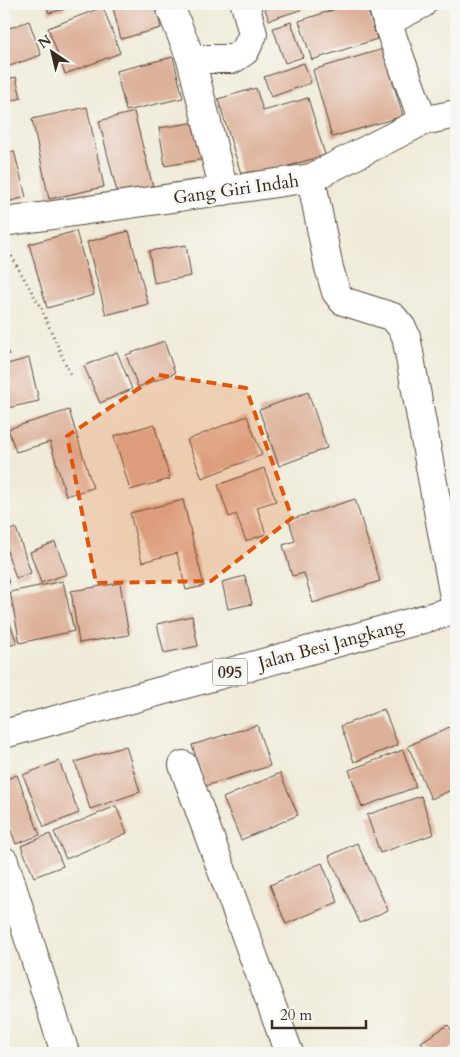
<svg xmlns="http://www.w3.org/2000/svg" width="460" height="1057" viewBox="0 0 460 1057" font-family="Cardo,serif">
<rect width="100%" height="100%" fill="#f6f6f2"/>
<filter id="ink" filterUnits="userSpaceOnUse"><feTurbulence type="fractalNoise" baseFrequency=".02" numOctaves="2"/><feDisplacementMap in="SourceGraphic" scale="10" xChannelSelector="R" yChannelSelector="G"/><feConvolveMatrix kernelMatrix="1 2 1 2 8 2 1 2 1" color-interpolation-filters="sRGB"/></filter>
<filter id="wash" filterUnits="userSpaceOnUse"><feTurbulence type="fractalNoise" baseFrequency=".0096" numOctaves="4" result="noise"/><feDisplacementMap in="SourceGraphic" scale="20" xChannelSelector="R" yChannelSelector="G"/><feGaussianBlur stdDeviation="1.12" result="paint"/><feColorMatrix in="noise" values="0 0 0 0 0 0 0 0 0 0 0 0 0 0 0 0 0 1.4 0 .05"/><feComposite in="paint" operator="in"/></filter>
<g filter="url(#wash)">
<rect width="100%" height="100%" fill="#f0ebd8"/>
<g id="blocks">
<g fill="#ddb099">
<path d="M 46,4 L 64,4 L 65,9 L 49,13 Z"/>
<path d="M 112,4 L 155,4 L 161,28 L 121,39 Z"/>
<path d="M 263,4 L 319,4 L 269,20 Z"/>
<path d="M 351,4 L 366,4 L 377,39 L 312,60 L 299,21 Z"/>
<path d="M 103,7 L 120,53 L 65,74 L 48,28 Z"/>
<path d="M 29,21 L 41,55 L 4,68 L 4,30 Z"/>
<path d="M 291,22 L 303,57 L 285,63 L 273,28 Z"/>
<path d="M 383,49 L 403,116 L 332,137 L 313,70 Z"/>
<path d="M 173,57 L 183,98 L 126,111 L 116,71 Z"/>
<path d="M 304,63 L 311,83 L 271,97 L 264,77 Z"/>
<path d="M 16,77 L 21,98 L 4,103 L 4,80 Z"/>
<path d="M 256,88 L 263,111 L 308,98 L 325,155 L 243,180 L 218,99 Z"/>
<path d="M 87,107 L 104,187 L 49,199 L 32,119 Z"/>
<path d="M 134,112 L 153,187 L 118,196 L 99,121 Z"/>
<path d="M 197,122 L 204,159 L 165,166 L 159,128 Z"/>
<path d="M 14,151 L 26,197 L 4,203 L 4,154 Z"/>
<path d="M 456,153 L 456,177 L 455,177 L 450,154 Z"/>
<path d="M 76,231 L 94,295 L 47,308 L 29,244 Z"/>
<path d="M 129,231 L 148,304 L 106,315 L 87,242 Z"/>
<path d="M 186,245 L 191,276 L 154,283 L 149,251 Z"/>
<path d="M 456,305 L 456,326 L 455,326 L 451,307 Z"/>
<path d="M 4,341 L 9,355 L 4,356 Z"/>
<path d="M 164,341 L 175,373 L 138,387 L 126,355 Z"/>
<path d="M 117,352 L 132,389 L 100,403 L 84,366 Z"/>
<path d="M 29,358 L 39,401 L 7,408 L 4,396 L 4,365 Z"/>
<path d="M 308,392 L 327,448 L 279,466 L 259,410 Z"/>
<path d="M 69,410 L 93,488 L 66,496 L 50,442 L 16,452 L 8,429 Z"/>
<path d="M 247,416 L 262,455 L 202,478 L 187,440 Z"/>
<path d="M 154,424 L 170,479 L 130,490 L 114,436 Z"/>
<path d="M 264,468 L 276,501 L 257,507 L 266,534 L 246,541 L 236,514 L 229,517 L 218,485 Z"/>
<path d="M 355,499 L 380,581 L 313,603 L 304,573 L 292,576 L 283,545 L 295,541 L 289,520 Z"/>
<path d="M 183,500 L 204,586 L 186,590 L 177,553 L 142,562 L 130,513 Z"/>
<path d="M 16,528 L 31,573 L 16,578 L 4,542 L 4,532 Z"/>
<path d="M 55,542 L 67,574 L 41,583 L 30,552 Z"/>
<path d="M 4,564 L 9,584 L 4,585 Z"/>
<path d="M 245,576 L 252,604 L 228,609 L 222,582 Z"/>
<path d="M 63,581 L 74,631 L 20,643 L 10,592 Z"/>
<path d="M 120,583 L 129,635 L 79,643 L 71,591 Z"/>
<path d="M 4,607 L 17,643 L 4,648 Z"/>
<path d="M 192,616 L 198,646 L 164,653 L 157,624 Z"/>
<path d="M 384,709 L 398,745 L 354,762 L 341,726 Z"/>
<path d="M 456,724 L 456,788 L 431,799 L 408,746 Z"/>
<path d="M 257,725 L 270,766 L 205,786 L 192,745 Z"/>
<path d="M 126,746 L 140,792 L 90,809 L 75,762 Z"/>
<path d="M 403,750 L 416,787 L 362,807 L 349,770 Z"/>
<path d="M 59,761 L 79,813 L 44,827 L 23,775 Z"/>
<path d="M 280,773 L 298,815 L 241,840 L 223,798 Z"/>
<path d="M 17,775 L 40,835 L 16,844 L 4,812 L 4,780 Z"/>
<path d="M 421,796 L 434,834 L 380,853 L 367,815 Z"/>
<path d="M 116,806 L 127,833 L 66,859 L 54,832 Z"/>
<path d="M 50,834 L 63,866 L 34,877 L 21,846 Z"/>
<path d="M 357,843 L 388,910 L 360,923 L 329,856 Z"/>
<path d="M 322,863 L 338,902 L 286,924 L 270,885 Z"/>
<path d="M 448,1025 L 456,1037 L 456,1045 L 443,1053 L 429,1053 L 421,1042 Z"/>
</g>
</g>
</g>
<g filter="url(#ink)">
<use href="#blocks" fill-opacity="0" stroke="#56473a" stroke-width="1"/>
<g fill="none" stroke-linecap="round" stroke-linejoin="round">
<defs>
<g id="minor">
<path d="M 169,4 L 191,59 L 224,191"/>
<path d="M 382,4 L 387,22 L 423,121"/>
<path d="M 387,22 L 422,4"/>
<path d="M 191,59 L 233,59 L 245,51 L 253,34 L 245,4"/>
<path d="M 311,178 L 329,268 L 336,292 L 343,301 L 393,317 L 402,328 L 406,336 L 456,608"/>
<path d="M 4,222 L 311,178 L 423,121 L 456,114"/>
<path d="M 183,765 L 289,1053"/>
<path d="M 4,861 L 65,1053"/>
</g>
<path id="major" d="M 4,734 L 456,610"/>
</defs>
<use href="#minor" stroke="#56473a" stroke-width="30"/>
<use href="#major" stroke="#56473a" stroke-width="30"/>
<path stroke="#56473a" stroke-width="3" stroke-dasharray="1 4" stroke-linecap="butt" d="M 9,252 L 41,308 L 70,374"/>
<use href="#minor" stroke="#fff" stroke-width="28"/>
<use href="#major" stroke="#fff" stroke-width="28"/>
</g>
</g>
<path fill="#df570d" fill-opacity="0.2" stroke="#df570d" stroke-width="4" stroke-dasharray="10 6" stroke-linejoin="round" d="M 159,375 L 246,388 L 292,518 L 211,581 L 96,583 L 67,436 Z"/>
<g text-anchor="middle" stroke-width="5" stroke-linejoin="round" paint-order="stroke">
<rect fill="#f6f6f2" stroke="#73675e" stroke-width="1" x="212.5" y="658.5" width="35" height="27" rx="4"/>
<g font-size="16" font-weight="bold" fill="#3b2a1e">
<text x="230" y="678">095</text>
</g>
<g font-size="18" fill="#3b2a1e" stroke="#f6f6f2">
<text transform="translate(236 189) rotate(-8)" y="6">Gang Giri Indah</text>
<text transform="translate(331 644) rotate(-15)" y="6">Jalan Besi Jangkang</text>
</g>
</g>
<rect width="460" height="1057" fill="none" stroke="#f6f6f2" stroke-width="20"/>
<g transform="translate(52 52) rotate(325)" stroke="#f6f6f2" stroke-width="4" paint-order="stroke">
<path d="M0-4L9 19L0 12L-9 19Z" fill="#3b2a1e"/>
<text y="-8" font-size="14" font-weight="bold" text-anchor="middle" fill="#3b2a1e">N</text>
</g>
<path d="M272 1020v8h94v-8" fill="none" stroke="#3b2a1e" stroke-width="2.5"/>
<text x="280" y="1020" font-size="15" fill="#3b2a1e" stroke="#f6f6f2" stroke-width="4" paint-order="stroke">20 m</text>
</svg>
